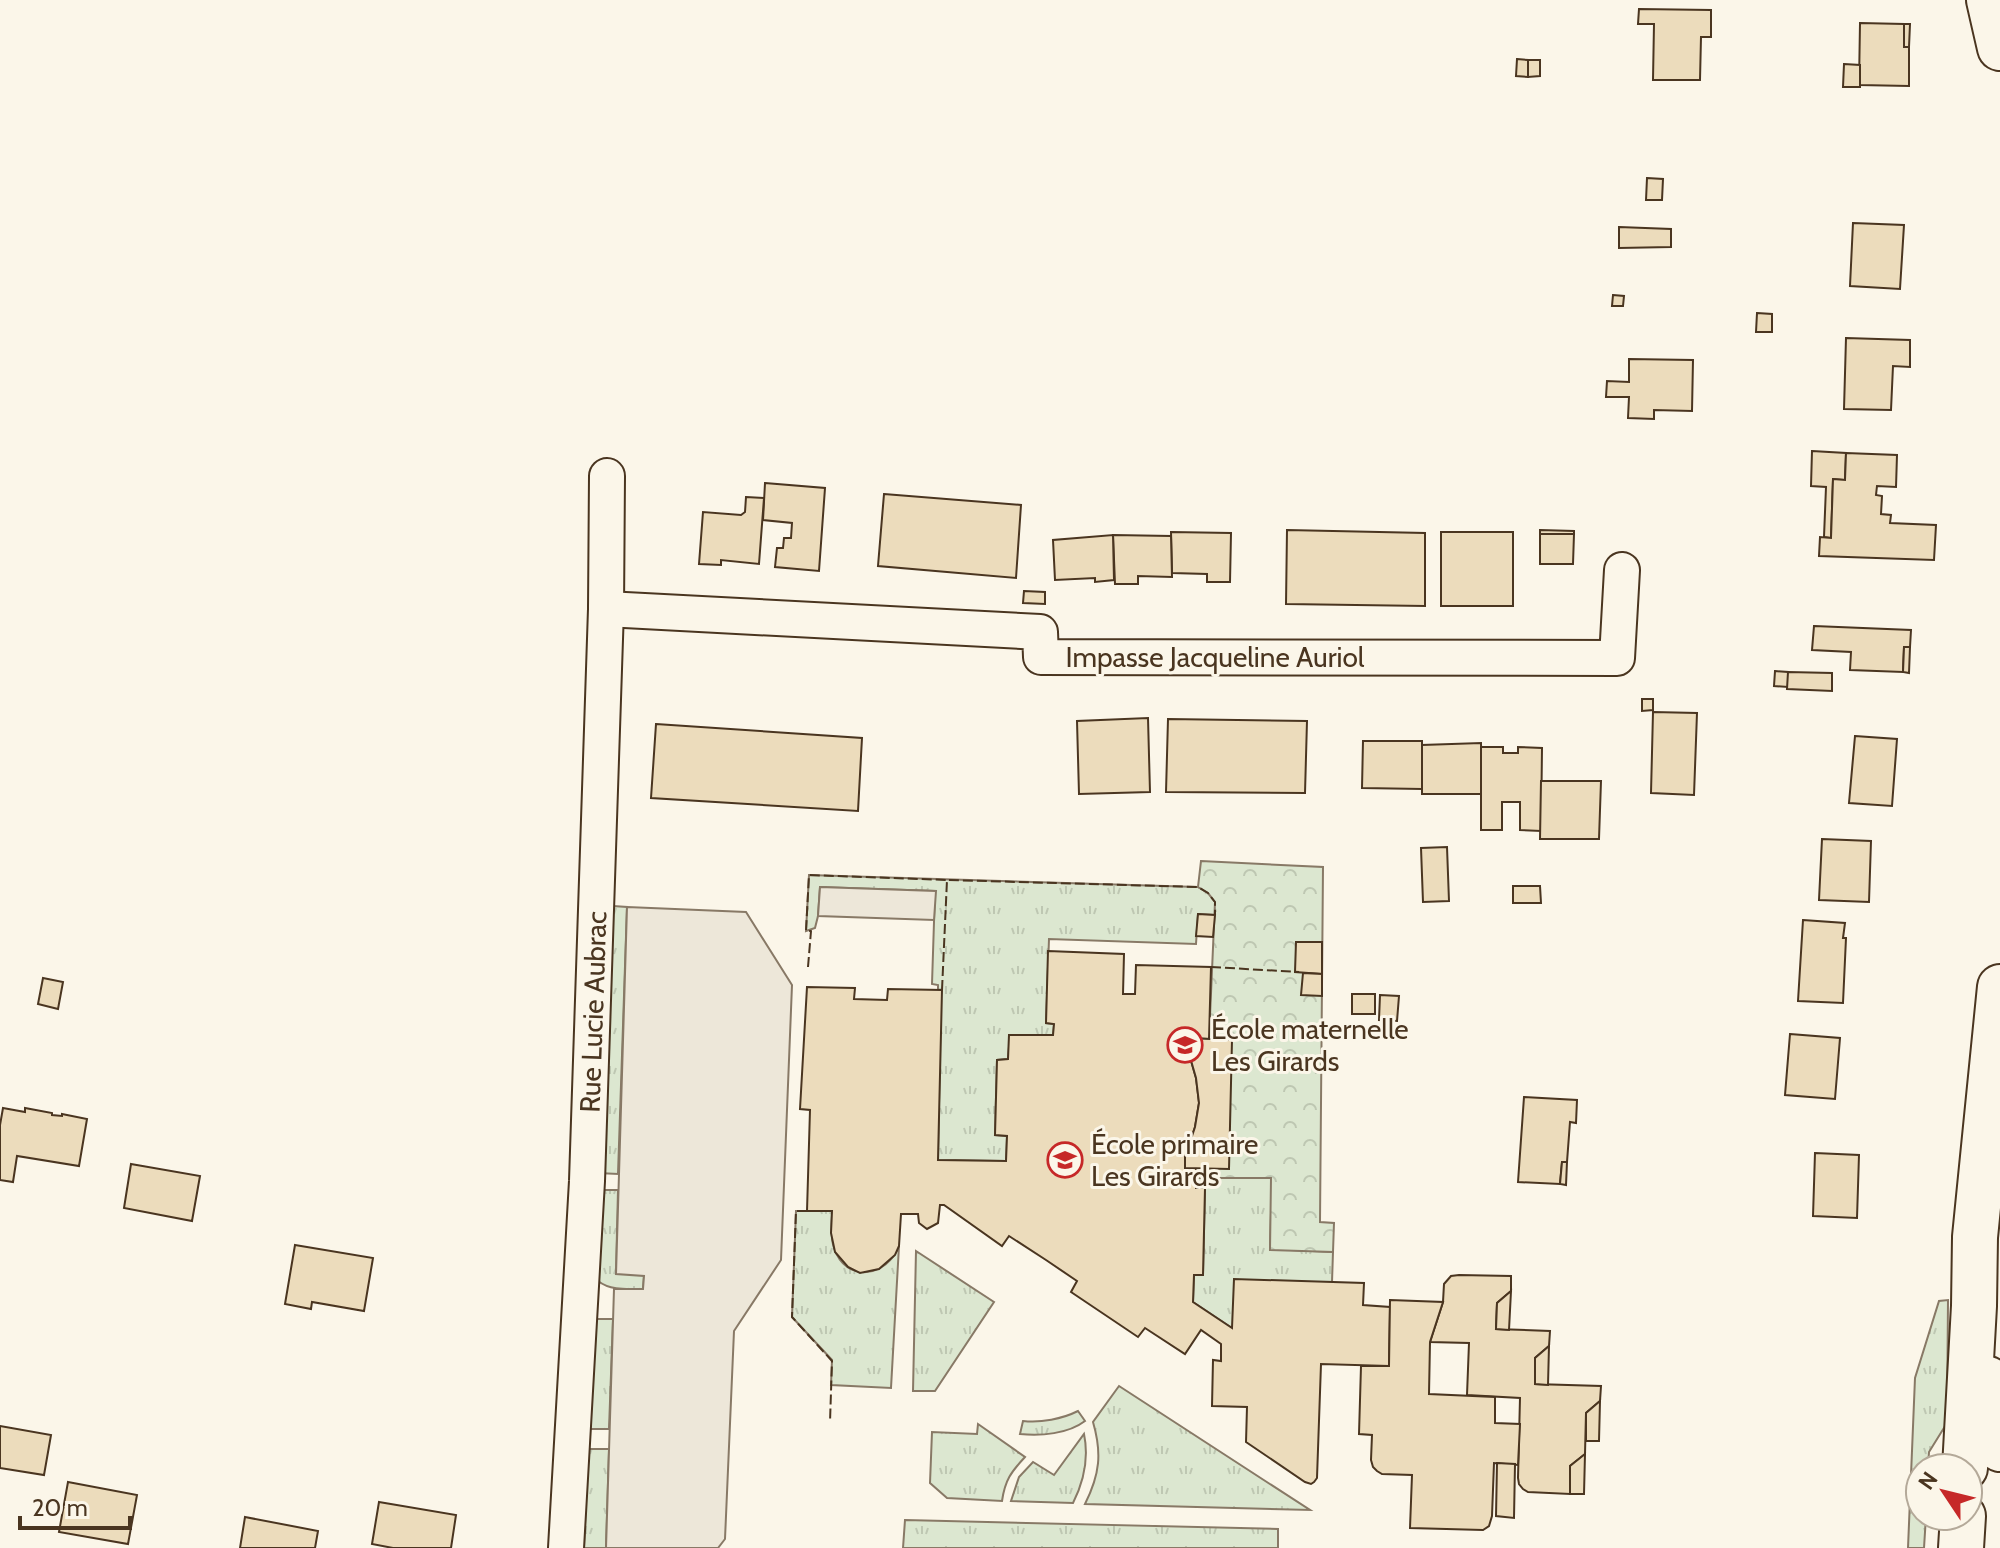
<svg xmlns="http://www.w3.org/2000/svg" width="2000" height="1548" viewBox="0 0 2000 1548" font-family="Cabin,sans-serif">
<defs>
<pattern id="grass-tufts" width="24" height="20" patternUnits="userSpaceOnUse" patternTransform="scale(2)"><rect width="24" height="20" fill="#dce7d0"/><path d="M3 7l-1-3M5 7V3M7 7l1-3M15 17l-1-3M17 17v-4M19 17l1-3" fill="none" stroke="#bec7b2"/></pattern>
<pattern id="park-crowns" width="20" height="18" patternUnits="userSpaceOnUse" patternTransform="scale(2)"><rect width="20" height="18" fill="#dce7d0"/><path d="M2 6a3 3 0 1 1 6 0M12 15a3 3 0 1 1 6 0" fill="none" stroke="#bec7b2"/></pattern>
</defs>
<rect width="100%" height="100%" fill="#fbf6e9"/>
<g fill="url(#grass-tufts)" stroke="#887966" stroke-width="2">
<path d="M 809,875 L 1198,887 L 1208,893 L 1215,902 L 1215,915 L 1198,914 L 1196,944 L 1049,939 L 1046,1023 L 1054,1024 L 1053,1035 L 1010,1035 L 1008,1059 L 997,1060 L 995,1135 L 1007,1136 L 1006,1161 L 938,1160 L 941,990 L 938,990 L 938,985 L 932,984 L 935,891 L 820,887 L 818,916 L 815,928 L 806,931 Z"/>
<path d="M 613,906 L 627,907 L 618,1174 L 598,1173 Z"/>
<path d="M 1196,1178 L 1272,1178 L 1270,1249 L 1333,1252 L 1332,1282 L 1232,1328 L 1193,1302 L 1194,1275 L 1203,1274 L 1205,1188 L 1196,1188 Z"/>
<path d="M 598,1190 L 618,1190 L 616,1273 L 644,1275 L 643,1289 C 627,1289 611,1291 598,1281 Z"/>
<path d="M 796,1211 L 832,1211 C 832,1223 830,1237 834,1248 C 846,1284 887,1277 899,1246 L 891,1388 L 831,1385 L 832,1360 L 792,1317 Z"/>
<path d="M 916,1251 L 994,1302 L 935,1391 L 913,1391 Z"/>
<path d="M 1948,1300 L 1947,1423 L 1929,1452 L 1928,1468 L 1920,1468 L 1920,1516 L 1926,1516 L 1924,1548 L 1908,1548 L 1915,1378 L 1939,1301 Z"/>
<path d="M 593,1319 L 613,1319 L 609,1429 L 589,1429 Z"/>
<path d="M 1119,1386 L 1310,1510 L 1085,1504 C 1100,1474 1102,1453 1093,1422 Z"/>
<path d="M 1078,1411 L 1085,1421 C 1068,1434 1041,1436 1020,1434 L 1023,1421 C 1041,1423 1062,1419 1078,1411 Z"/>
<path d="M 978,1424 L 1025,1457 C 1011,1472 1005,1480 1002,1501 L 947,1498 L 930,1483 L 932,1432 L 977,1434 Z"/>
<path d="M 1084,1434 C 1089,1458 1084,1481 1073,1503 L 1011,1501 L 1019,1477 L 1033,1462 L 1054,1475 Z"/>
<path d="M 588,1449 L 609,1449 L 606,1548 L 584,1548 Z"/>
<path d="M 905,1520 L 1278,1529 L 1278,1548 L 903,1548 Z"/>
</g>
<path fill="url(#park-crowns)" stroke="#887966" stroke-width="2" d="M 1201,861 L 1323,867 L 1320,1222 L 1334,1223 L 1333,1252 L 1270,1250 L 1271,1178 L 1196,1178 L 1188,1150 L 1209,1039 L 1215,902 L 1208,893 L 1198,887 Z"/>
<g fill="#ede7d9" stroke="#887966" stroke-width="2">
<path d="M 820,887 L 936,891 L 934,920 L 818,916 Z"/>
<path d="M 627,907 L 746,912 L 792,985 L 781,1260 L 734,1331 L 725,1539 L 718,1548 L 606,1548 L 614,1289 L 643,1289 L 644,1276 L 616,1274 Z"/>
</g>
<g fill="#ecdcbc" stroke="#4a3520" stroke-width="2">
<path d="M 1639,9 L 1711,10 L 1711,37 L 1701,37 L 1700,80 L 1653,80 L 1654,24 L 1638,24 Z"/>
<path d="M 1860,23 L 1904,24 L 1904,47 L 1909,47 L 1909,86 L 1859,85 Z"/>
<path d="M 1904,24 L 1910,24 L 1909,47 L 1904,47 Z"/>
<path d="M 1517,59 L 1528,60 L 1528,77 L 1516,76 Z"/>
<path d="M 1528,60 L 1540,60 L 1540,76 L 1528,77 Z"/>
<path d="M 1844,64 L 1860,65 L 1860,87 L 1843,87 Z"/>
<path d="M 1647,178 L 1663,179 L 1662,200 L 1646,200 Z"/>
<path d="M 1853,223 L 1904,225 L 1900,289 L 1850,286 Z"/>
<path d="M 1619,227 L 1671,229 L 1671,247 L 1619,248 Z"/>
<path d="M 1613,295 L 1624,296 L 1623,306 L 1612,306 Z"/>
<path d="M 1757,313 L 1772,314 L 1772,332 L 1756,332 Z"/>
<path d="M 1846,338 L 1910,340 L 1910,367 L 1893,366 L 1891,410 L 1844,409 Z"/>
<path d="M 1629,359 L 1693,360 L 1692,411 L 1654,410 L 1654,419 L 1628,418 L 1629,397 L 1606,397 L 1607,381 L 1629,382 Z"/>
<path d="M 1812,451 L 1846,453 L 1845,480 L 1833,479 L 1831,538 L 1824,537 L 1826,487 L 1811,486 Z"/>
<path d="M 1846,453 L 1897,455 L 1896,487 L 1877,486 L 1876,495 L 1882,496 L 1881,514 L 1891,515 L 1890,523 L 1936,525 L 1934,560 L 1819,556 L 1820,537 L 1831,538 L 1833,479 L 1845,480 Z"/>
<path d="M 765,483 L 825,488 L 819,571 L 775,567 L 777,548 L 783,548 L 784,538 L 791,538 L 792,523 L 763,520 Z"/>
<path d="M 884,494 L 1021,505 L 1016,578 L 878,566 Z"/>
<path d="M 746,497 L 764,498 L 759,564 L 721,560 L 721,565 L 699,564 L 703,512 L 741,515 L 745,512 Z"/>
<path d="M 1287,530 L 1425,533 L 1425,606 L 1286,604 Z"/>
<path d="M 1540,530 L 1574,531 L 1574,534 L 1540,534 Z"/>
<path d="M 1171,532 L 1231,533 L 1230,582 L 1207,582 L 1207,574 L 1172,573 Z"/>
<rect x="1441" y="532" width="72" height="74"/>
<path d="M 1540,534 L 1574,534 L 1573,564 L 1540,564 Z"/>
<path d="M 1113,535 L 1171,536 L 1172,577 L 1138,576 L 1138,584 L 1115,584 Z"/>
<path d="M 1113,535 L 1114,580 L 1095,582 L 1095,578 L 1055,580 L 1053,540 Z"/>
<path d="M 1024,591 L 1045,592 L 1045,604 L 1023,603 Z"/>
<path d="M 1814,626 L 1911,630 L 1910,647 L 1904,647 L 1903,672 L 1850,670 L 1851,652 L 1812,650 Z"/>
<path d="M 1904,647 L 1910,647 L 1909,673 L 1903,672 Z"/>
<path d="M 1775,671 L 1788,672 L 1788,687 L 1774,686 Z"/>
<path d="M 1788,672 L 1832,673 L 1832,691 L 1787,689 Z"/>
<path d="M 1642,699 L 1653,699 L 1653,710 L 1642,711 Z"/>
<path d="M 1653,712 L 1697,713 L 1694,795 L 1651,793 Z"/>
<path d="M 1148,718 L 1150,792 L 1079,794 L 1077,721 Z"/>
<path d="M 1168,719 L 1307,721 L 1305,793 L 1166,792 Z"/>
<path d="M 656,724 L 862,738 L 858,811 L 651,798 Z"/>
<path d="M 1855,736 L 1897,739 L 1892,806 L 1849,803 Z"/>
<path d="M 1363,741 L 1422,741 L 1422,789 L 1362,788 Z"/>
<path d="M 1481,743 L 1482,794 L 1422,794 L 1422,745 Z"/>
<path d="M 1481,747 L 1503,747 L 1503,753 L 1518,753 L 1518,747 L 1542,748 L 1541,831 L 1520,830 L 1520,802 L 1502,802 L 1502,830 L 1481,830 Z"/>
<path d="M 1541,781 L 1601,781 L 1599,839 L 1540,839 Z"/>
<path d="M 1822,839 L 1871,841 L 1869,902 L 1819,900 Z"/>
<path d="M 1447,847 L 1449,901 L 1423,902 L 1421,848 Z"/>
<path d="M 1513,886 L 1540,886 L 1541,903 L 1513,903 Z"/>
<path d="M 1198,914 L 1215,915 L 1213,937 L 1196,936 Z"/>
<path d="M 1803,920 L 1845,923 L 1843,938 L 1846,938 L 1843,1003 L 1798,1001 Z"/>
<path d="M 1296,942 L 1322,942 L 1322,974 L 1295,972 Z"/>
<path d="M 1048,951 L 1124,954 L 1123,994 L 1135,994 L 1136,965 L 1211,967 L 1209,1039 L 1188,1038 L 1188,1050 L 1196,1078 L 1199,1103 L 1195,1127 L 1185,1157 L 1185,1168 L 1196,1168 L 1196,1188 L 1205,1188 L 1203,1275 L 1194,1275 L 1193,1302 L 1232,1328 L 1234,1279 L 1364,1283 L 1363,1305 L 1390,1307 L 1389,1366 L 1321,1364 L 1317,1478 L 1314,1482 L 1311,1484 L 1305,1482 L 1246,1442 L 1247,1407 L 1212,1406 L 1213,1360 L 1221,1361 L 1221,1344 L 1201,1330 L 1185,1354 L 1145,1328 L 1138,1337 L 1071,1292 L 1077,1281 L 1046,1260 L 1009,1236 L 1002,1246 L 944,1205 L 940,1205 L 938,1223 L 927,1229 L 919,1223 L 918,1214 L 901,1214 L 899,1246 L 895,1255 L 879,1269 L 860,1273 L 848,1267 L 835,1252 L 831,1233 L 832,1211 L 807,1211 L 810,1110 L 800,1109 L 807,987 L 855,988 L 854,999 L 887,1000 L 888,989 L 942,990 L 938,1160 L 1006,1161 L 1007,1136 L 995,1135 L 997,1060 L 1008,1059 L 1009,1035 L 1053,1035 L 1054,1024 L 1046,1023 Z"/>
<path d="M 1303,973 L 1322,974 L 1322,996 L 1301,995 Z"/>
<path d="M 43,978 L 63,982 L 58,1009 L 38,1004 Z"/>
<rect x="1352" y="994" width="23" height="20"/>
<path d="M 1380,995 L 1399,996 L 1397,1021 L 1379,1020 Z"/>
<path d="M 1790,1034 L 1840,1038 L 1835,1099 L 1785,1095 Z"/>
<path d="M 1188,1038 L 1232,1040 L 1229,1169 L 1185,1168 L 1185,1157 L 1195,1127 L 1199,1103 L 1196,1078 L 1188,1050 Z"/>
<path d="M 1524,1097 L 1577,1100 L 1576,1123 L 1570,1122 L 1567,1162 L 1562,1162 L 1560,1184 L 1518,1182 Z"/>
<path d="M 3,1108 L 25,1112 L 25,1108 L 52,1113 L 52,1115 L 62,1116 L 62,1114 L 87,1119 L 79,1166 L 17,1156 L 13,1182 L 0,1180 L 0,1125 Z"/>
<path d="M 1815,1153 L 1859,1155 L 1857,1218 L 1813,1216 Z"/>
<path d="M 1562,1162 L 1567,1162 L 1566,1185 L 1560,1184 Z"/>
<path d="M 131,1164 L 200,1176 L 192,1221 L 124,1208 Z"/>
<path d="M 295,1245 L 373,1258 L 364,1311 L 312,1302 L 311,1309 L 285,1304 Z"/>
<path d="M 1459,1275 L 1511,1276 L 1511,1291 L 1497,1303 L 1496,1329 L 1550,1331 L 1549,1346 L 1535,1358 L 1535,1384 L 1601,1386 L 1600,1401 L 1586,1413 L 1585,1454 L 1570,1466 L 1570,1494 L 1528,1492 L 1523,1489 L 1519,1484 L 1518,1478 L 1520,1398 L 1467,1395 L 1469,1343 L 1430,1342 L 1443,1302 L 1444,1284 L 1451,1276 Z"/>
<path d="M 1511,1291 L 1509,1330 L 1496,1329 L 1497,1303 Z"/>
<path d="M 1390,1300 L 1443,1302 L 1430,1342 L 1429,1394 L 1495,1397 L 1495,1423 L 1520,1424 L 1518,1465 L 1494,1463 L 1492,1516 L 1489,1526 L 1483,1530 L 1410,1528 L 1412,1475 L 1382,1474 L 1377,1471 L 1373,1467 L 1371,1460 L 1372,1435 L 1359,1434 L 1361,1366 L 1389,1366 Z"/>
<path d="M 1549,1346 L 1548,1385 L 1535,1384 L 1535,1358 Z"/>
<path d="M 1600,1401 L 1599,1441 L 1586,1441 L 1586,1413 Z"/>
<path d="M 0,1426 L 51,1435 L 44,1475 L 0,1468 Z"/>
<path d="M 1585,1454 L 1584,1494 L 1570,1494 L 1570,1466 Z"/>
<path d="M 1497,1463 L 1515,1464 L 1514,1518 L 1496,1516 Z"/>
<path d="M 68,1482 L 137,1495 L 128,1544 L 59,1532 Z"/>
<path d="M 379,1502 L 456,1515 L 451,1548 L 393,1548 L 372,1544 Z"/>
<path d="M 245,1517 L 318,1531 L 315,1548 L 240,1548 Z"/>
</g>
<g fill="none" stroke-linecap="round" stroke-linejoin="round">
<defs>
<g id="street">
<path d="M 606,609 L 1040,632 L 1041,657 L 1617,658 L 1622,570"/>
<path d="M 566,1548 L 587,1181 L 606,609 L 607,476"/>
</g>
<g id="secondary">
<path d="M 1989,0 L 2000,48"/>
<path d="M 1988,1379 L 2000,1449"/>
<path d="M 1965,1468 L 1974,1306 L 1975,1237 L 2000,987"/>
<path d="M 1961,1548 L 1963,1516"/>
</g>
</defs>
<use href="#street" stroke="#4a3520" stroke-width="38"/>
<use href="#secondary" stroke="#4a3520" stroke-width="48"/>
<use href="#street" stroke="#fbf6e9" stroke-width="34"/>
<use href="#secondary" stroke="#fbf6e9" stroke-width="44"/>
<g stroke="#4a3520" stroke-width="2" stroke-dasharray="10 4" stroke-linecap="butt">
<path d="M 808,967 L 811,931 L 806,931 L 809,875 L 947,880"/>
<path d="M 1211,967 L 1299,972"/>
<path d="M 942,990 L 947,880 L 1198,887 L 1208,893 L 1215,902 L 1215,915"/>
<path d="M 807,1211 L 796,1211 L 792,1317 L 832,1361 L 830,1422"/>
</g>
</g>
<defs>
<symbol id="school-ring" viewBox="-11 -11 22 22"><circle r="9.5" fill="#fbf6e9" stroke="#c62828" stroke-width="1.5"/><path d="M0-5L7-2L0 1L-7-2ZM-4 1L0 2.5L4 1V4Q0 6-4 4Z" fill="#c62828"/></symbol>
</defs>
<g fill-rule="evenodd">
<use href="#school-ring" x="1165" y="1025" width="40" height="40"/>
<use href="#school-ring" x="1045" y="1140" width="40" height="40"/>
</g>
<g text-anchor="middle" stroke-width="6" stroke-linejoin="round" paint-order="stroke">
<g font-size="28" fill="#4a3520" stroke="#fbf6e9">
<text x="1215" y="667">Impasse Jacqueline Auriol</text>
<text transform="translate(593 1012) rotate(-88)" y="10">Rue Lucie Aubrac</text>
</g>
<g font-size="28" fill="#4a3520" stroke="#fbf6e9" text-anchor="start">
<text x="1211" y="1039">École maternelle<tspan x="1211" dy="32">Les Girards</tspan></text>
<text x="1091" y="1154">École primaire<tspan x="1091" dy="32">Les Girards</tspan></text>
</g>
</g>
<g transform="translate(1944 1492) rotate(305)"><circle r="38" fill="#fbf6e9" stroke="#b4a999" stroke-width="2"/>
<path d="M0-6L14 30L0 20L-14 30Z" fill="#c62828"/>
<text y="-12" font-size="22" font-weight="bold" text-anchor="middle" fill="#4a3520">N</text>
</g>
<path d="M20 1516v12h110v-12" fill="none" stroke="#4a3520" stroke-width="4"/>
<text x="32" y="1516" font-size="24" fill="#4a3520" stroke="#fbf6e9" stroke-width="6" paint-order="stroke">20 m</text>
</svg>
